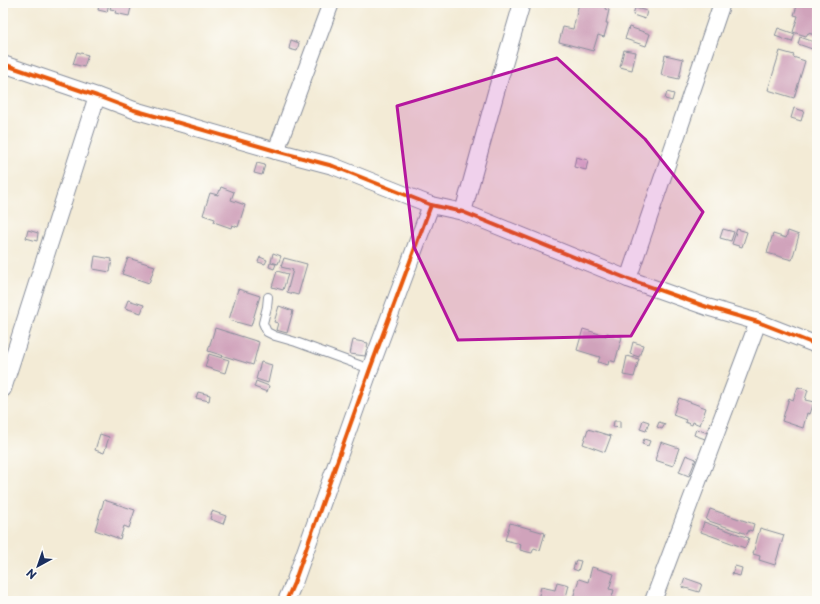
<svg xmlns="http://www.w3.org/2000/svg" width="820" height="604" viewBox="0 0 820 604" font-family="'Playpen Sans',sans-serif">
<rect width="100%" height="100%" fill="#fdfcf7"/>
<filter id="ink" filterUnits="userSpaceOnUse"><feTurbulence type="fractalNoise" baseFrequency=".025" numOctaves="2"/><feDisplacementMap in="SourceGraphic" scale="8" xChannelSelector="R" yChannelSelector="G"/><feConvolveMatrix kernelMatrix="1 2 1 2 8 2 1 2 1" color-interpolation-filters="sRGB"/></filter>
<filter id="wash" filterUnits="userSpaceOnUse"><feTurbulence type="fractalNoise" baseFrequency=".012" numOctaves="4" result="noise"/><feDisplacementMap in="SourceGraphic" scale="16" xChannelSelector="R" yChannelSelector="G"/><feGaussianBlur stdDeviation="0.9" result="paint"/><feColorMatrix in="noise" values="0 0 0 0 0 0 0 0 0 0 0 0 0 0 0 0 0 1.4 0 .05"/><feComposite in="paint" operator="in"/></filter>
<g filter="url(#wash)">
<rect width="100%" height="100%" fill="#f3ebd6"/>
<g id="blocks">
<g fill="#d0a3bb">
<path d="M 96,3 L 109,3 L 107,12 L 98,10 L 99,5 L 96,4 Z"/>
<path d="M 112,3 L 132,3 L 129,16 L 115,13 L 116,10 L 110,9 Z"/>
<path d="M 579,3 L 606,3 L 605,9 L 609,10 L 606,23 L 608,23 L 604,37 L 598,35 L 593,51 L 559,42 L 563,27 L 573,29 Z"/>
<path d="M 798,3 L 817,3 L 817,31 L 815,35 L 808,33 L 806,36 L 793,32 L 798,16 L 794,15 Z"/>
<path d="M 635,8 L 647,11 L 645,19 L 633,15 Z"/>
<path d="M 629,27 L 650,34 L 646,46 L 625,39 Z"/>
<path d="M 778,28 L 795,34 L 792,42 L 775,36 Z"/>
<path d="M 800,37 L 817,43 L 815,50 L 798,44 Z"/>
<path d="M 291,40 L 299,43 L 297,51 L 289,49 Z"/>
<path d="M 624,50 L 636,52 L 632,70 L 620,67 Z"/>
<path d="M 780,51 L 794,55 L 793,57 L 805,61 L 794,98 L 768,90 Z"/>
<path d="M 77,52 L 88,55 L 84,67 L 73,64 Z"/>
<path d="M 665,55 L 683,59 L 679,79 L 661,75 Z"/>
<path d="M 667,92 L 674,94 L 672,101 L 665,99 Z"/>
<path d="M 794,108 L 804,111 L 801,121 L 791,118 Z"/>
<path d="M 576,157 L 588,160 L 586,170 L 574,167 Z"/>
<path d="M 257,163 L 265,165 L 262,175 L 254,173 Z"/>
<path d="M 221,187 L 234,192 L 231,200 L 245,205 L 238,227 L 232,225 L 231,228 L 214,222 L 215,219 L 203,215 L 210,193 L 218,195 Z"/>
<path d="M 723,229 L 734,232 L 731,241 L 720,238 Z"/>
<path d="M 737,229 L 747,232 L 742,247 L 732,244 Z"/>
<path d="M 28,230 L 38,233 L 37,241 L 26,238 Z"/>
<path d="M 788,231 L 799,235 L 792,260 L 767,253 L 773,234 L 786,238 Z"/>
<path d="M 273,253 L 281,256 L 278,264 L 271,262 Z"/>
<path d="M 95,256 L 112,259 L 110,272 L 93,269 Z"/>
<path d="M 260,257 L 267,260 L 265,264 L 258,262 Z"/>
<path d="M 128,258 L 155,266 L 149,283 L 122,274 Z"/>
<path d="M 284,258 L 307,264 L 298,295 L 287,292 L 293,270 L 281,267 Z"/>
<path d="M 270,263 L 276,264 L 274,269 L 269,267 Z"/>
<path d="M 277,271 L 288,274 L 283,290 L 272,287 Z"/>
<path d="M 238,289 L 260,296 L 251,326 L 229,320 Z"/>
<path d="M 128,300 L 144,305 L 141,313 L 125,308 Z"/>
<path d="M 279,306 L 293,311 L 287,333 L 276,330 L 278,323 L 274,322 Z"/>
<path d="M 215,328 L 259,342 L 253,365 L 208,351 Z"/>
<path d="M 583,329 L 606,336 L 607,333 L 622,337 L 615,362 L 609,360 L 608,365 L 598,362 L 600,357 L 577,350 Z"/>
<path d="M 353,340 L 368,343 L 365,356 L 350,354 Z"/>
<path d="M 633,342 L 643,345 L 639,357 L 630,354 Z"/>
<path d="M 209,354 L 229,360 L 225,373 L 205,367 Z"/>
<path d="M 627,356 L 639,359 L 634,377 L 623,375 Z"/>
<path d="M 261,362 L 272,365 L 268,383 L 256,379 Z"/>
<path d="M 256,381 L 269,386 L 267,392 L 254,387 Z"/>
<path d="M 798,387 L 808,390 L 805,400 L 814,402 L 810,414 L 807,413 L 803,428 L 782,421 L 789,398 L 793,400 Z"/>
<path d="M 198,392 L 210,395 L 209,401 L 196,398 Z"/>
<path d="M 679,398 L 706,408 L 700,425 L 693,422 L 692,425 L 685,422 L 686,420 L 673,415 Z"/>
<path d="M 643,420 L 649,422 L 646,431 L 640,429 Z"/>
<path d="M 614,421 L 620,421 L 620,428 L 613,427 Z"/>
<path d="M 659,422 L 665,424 L 662,429 L 657,427 Z"/>
<path d="M 588,429 L 611,436 L 605,452 L 583,444 Z"/>
<path d="M 696,429 L 708,433 L 705,439 L 694,435 Z"/>
<path d="M 100,434 L 109,437 L 104,453 L 95,450 Z"/>
<path d="M 644,439 L 650,441 L 648,446 L 642,444 Z"/>
<path d="M 661,442 L 679,448 L 673,466 L 655,460 Z"/>
<path d="M 686,455 L 696,459 L 689,476 L 679,472 Z"/>
<path d="M 104,500 L 135,510 L 129,528 L 124,526 L 120,539 L 95,530 Z"/>
<path d="M 710,509 L 754,524 L 752,531 L 749,530 L 747,534 L 706,520 Z"/>
<path d="M 212,511 L 226,516 L 223,524 L 210,519 Z"/>
<path d="M 704,522 L 749,538 L 745,548 L 701,532 Z"/>
<path d="M 510,523 L 545,533 L 540,550 L 534,548 L 532,553 L 520,550 L 521,544 L 505,540 Z"/>
<path d="M 760,528 L 784,535 L 775,565 L 759,560 L 760,556 L 753,554 Z"/>
<path d="M 576,560 L 581,561 L 578,571 L 573,569 Z"/>
<path d="M 735,566 L 742,568 L 740,576 L 732,574 Z"/>
<path d="M 592,567 L 614,574 L 609,589 L 614,590 L 611,601 L 572,601 L 579,579 L 588,582 Z"/>
<path d="M 685,578 L 702,584 L 699,592 L 682,587 Z"/>
<path d="M 557,582 L 569,585 L 565,601 L 548,601 L 538,599 L 541,587 L 555,590 Z"/>
</g>
</g>
</g>
<g filter="url(#ink)">
<use href="#blocks" fill-opacity="0" stroke="#878d9a" stroke-width="1"/>
<g fill="none" stroke-linecap="round" stroke-linejoin="round">
<defs>
<path id="lane" d="M 268,297 L 267,307 L 263,323 L 267,332 L 275,336 L 296,342 L 370,369"/>
<g id="street">
<path d="M 3,64 L 97,96 L 134,110 L 276,151 L 333,166 L 431,205 L 463,212 L 628,279 L 707,307 L 758,322 L 817,345"/>
<path d="M 276,151 L 331,3"/>
<path d="M 463,212 L 496,92 L 522,3"/>
<path d="M 628,279 L 722,3"/>
<path d="M 3,389 L 97,96"/>
<path d="M 286,601 L 294,583 L 370,369 L 431,205"/>
<path d="M 653,601 L 758,322"/>
</g>
</defs>
<use href="#lane" stroke="#878d9a" stroke-width="10"/>
<use href="#street" stroke="#878d9a" stroke-width="18"/>
<use href="#lane" stroke="#fff" stroke-width="8"/>
<use href="#street" stroke="#fff" stroke-width="16"/>
<defs>
<g id="cycleway">
<path d="M 3,64 L 97,96 L 134,110 L 276,151 L 333,166 L 431,205 L 463,212 L 628,279 L 707,307 L 758,322 L 817,345"/>
<path d="M 286,601 L 294,583 L 370,369 L 431,205"/>
</g>
</defs>
<use href="#cycleway" stroke="#fdfcf7" stroke-width="6"/>
<use href="#cycleway" stroke="#e8590c" stroke-width="4"/>
</g>
</g>
<path fill="#b5179e" fill-opacity="0.2" stroke="#b5179e" stroke-width="3" stroke-linejoin="round" d="M 557,58 L 645,139 L 703,212 L 631,336 L 458,340 L 414,247 L 397,106 Z"/>
<rect width="820" height="604" fill="none" stroke="#fdfcf7" stroke-width="16"/>
<g transform="translate(38 566) rotate(220)" stroke="#fdfcf7" stroke-width="3" paint-order="stroke">
<path d="M0-3L7 15L0 10L-7 15Z" fill="#1b2f5e"/>
<text y="-6" font-size="11" font-weight="bold" text-anchor="middle" fill="#1b2f5e">N</text>
</g>
</svg>
